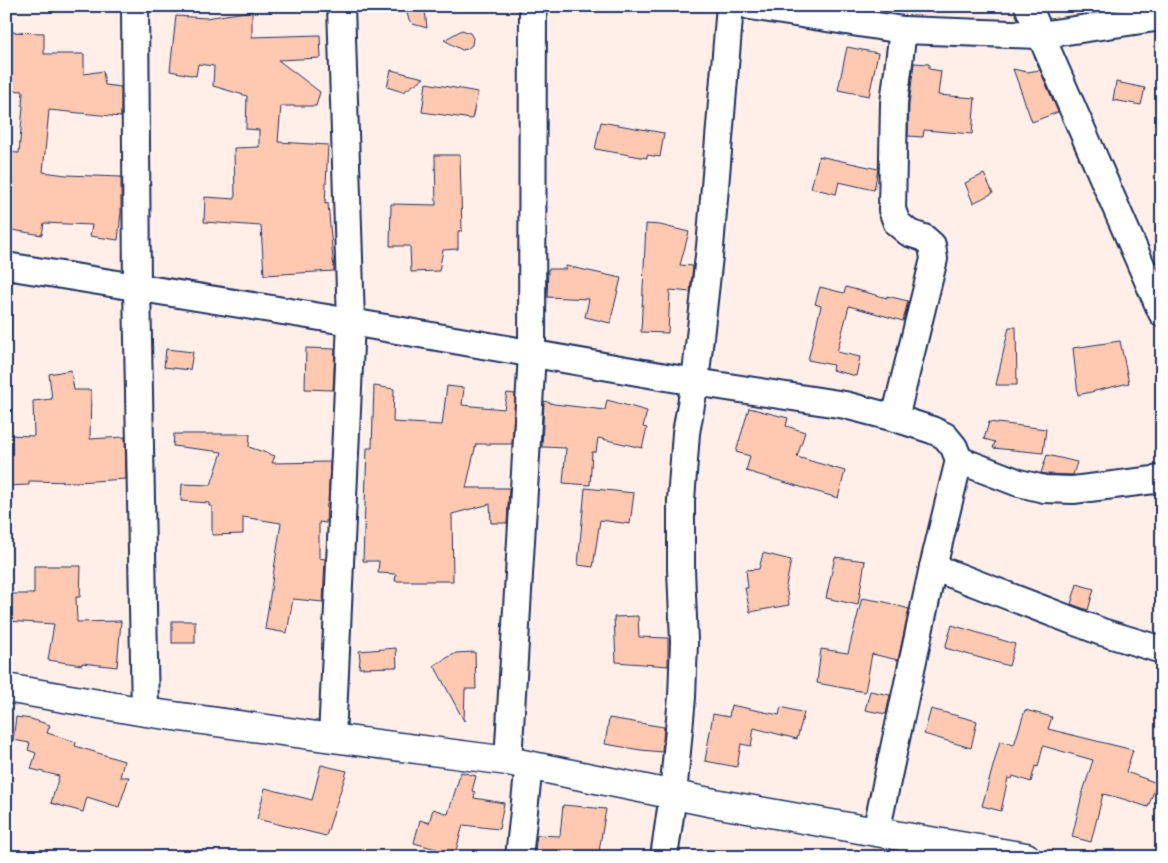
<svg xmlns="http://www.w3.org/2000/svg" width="1168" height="863" viewBox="0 0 1168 863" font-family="Mynerve,sans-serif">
<rect width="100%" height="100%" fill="#ffefe8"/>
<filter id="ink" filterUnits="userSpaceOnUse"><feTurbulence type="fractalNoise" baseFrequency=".02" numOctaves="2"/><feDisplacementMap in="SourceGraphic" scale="10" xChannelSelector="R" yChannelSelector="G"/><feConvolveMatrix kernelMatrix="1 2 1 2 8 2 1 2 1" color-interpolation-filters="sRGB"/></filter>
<g filter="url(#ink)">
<g fill="#ffc9b1" stroke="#1b2f5e">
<path d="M 414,6 L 419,6 L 425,11 L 427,28 L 413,24 L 409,20 L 407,13 Z"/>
<path d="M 252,11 L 252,37 L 320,35 L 321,58 L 278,60 L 320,92 L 316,106 L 281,106 L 278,142 L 328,145 L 325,204 L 328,203 L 334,271 L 264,275 L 261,226 L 204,222 L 205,197 L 235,199 L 234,148 L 259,147 L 259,130 L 246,129 L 247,96 L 213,86 L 214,66 L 198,64 L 196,76 L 170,71 L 176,16 L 206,18 Z"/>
<path d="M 462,30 L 470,33 L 473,38 L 472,45 L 467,49 L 462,50 L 444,40 Z"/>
<path d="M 6,32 L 44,33 L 44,54 L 84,54 L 84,74 L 103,71 L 105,85 L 121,87 L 121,117 L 49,110 L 43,172 L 66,175 L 121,177 L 121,212 L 118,240 L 90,236 L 92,225 L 44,223 L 42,235 L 6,229 L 6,152 L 19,153 L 23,106 L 22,106 L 23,91 L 6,90 Z"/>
<path d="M 847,47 L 878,53 L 869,96 L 838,90 Z"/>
<path d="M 914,63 L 929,64 L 929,69 L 941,71 L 938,95 L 975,98 L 972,134 L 924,130 L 923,137 L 908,136 L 909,104 Z"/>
<path d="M 1013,69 L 1027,72 L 1040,70 L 1058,112 L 1032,122 Z"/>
<path d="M 391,70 L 424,78 L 403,92 L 387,87 Z"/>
<path d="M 1116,82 L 1145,88 L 1141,105 L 1113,100 Z"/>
<path d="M 426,83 L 478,92 L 472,119 L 422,112 Z"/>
<path d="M 601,122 L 664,133 L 660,157 L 647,155 L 647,158 L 595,149 Z"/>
<path d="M 435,155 L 460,155 L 462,231 L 458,231 L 458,249 L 443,250 L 439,271 L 411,272 L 410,246 L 390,246 L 391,204 L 436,205 Z"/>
<path d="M 819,156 L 878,169 L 874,190 L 839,182 L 836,194 L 811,188 Z"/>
<path d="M 984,174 L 993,193 L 973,203 L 965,183 Z"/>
<path d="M 646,224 L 660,225 L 689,232 L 680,265 L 693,266 L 690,292 L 670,290 L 668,333 L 641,332 Z"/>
<path d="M 566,266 L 621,278 L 610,323 L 585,317 L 589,299 L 547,297 L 548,269 L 566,269 Z"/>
<path d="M 820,287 L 844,293 L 846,287 L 887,298 L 887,296 L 908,301 L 903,321 L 849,306 L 837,352 L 860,357 L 856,376 L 832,370 L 833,365 L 808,360 L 821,306 L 815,304 Z"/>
<path d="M 1009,327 L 1016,327 L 1017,385 L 996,385 Z"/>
<path d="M 1120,341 L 1129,383 L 1078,395 L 1073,348 Z"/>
<path d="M 306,348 L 335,349 L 333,390 L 305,389 Z"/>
<path d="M 166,349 L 193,352 L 190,370 L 164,367 Z"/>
<path d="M 71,370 L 74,390 L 91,390 L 90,439 L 125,437 L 126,479 L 76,482 L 29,481 L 29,485 L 6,486 L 6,435 L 34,436 L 33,401 L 52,399 L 49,374 Z"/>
<path d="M 374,386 L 394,389 L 393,422 L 442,425 L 447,386 L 464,388 L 462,405 L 504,409 L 507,393 L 515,394 L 512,444 L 476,444 L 466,488 L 509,488 L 507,523 L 491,523 L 490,504 L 452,514 L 453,581 L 395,581 L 396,574 L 378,573 L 379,561 L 363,561 L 367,448 L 372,448 Z"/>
<path d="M 607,400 L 647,411 L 643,427 L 647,428 L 642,448 L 598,438 L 596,452 L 592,452 L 590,485 L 563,483 L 566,448 L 542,447 L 544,401 L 554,404 L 605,410 Z"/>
<path d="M 749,408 L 788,418 L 786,426 L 805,432 L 797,457 L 845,471 L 838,498 L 746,471 L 750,456 L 736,452 Z"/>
<path d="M 989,422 L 1046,429 L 1043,453 L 993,448 L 995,442 L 984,439 Z"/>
<path d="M 174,434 L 250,434 L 249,447 L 275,456 L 272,463 L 330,462 L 328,504 L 327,504 L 326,523 L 319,522 L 319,558 L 325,559 L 323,602 L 293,599 L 287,633 L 265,629 L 281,523 L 243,517 L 243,534 L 212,535 L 212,506 L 209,506 L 209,503 L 181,501 L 182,484 L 211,485 L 222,452 L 173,446 Z"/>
<path d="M 1047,455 L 1077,462 L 1073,475 L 1046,474 L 1041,473 Z"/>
<path d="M 585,488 L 634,493 L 630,524 L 600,520 L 593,567 L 578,565 Z"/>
<path d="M 763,553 L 791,560 L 786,586 L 789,605 L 750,612 L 745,588 L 748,588 L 746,570 L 759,569 Z"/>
<path d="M 835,557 L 865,561 L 858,605 L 826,598 Z"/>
<path d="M 34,566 L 81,566 L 80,597 L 76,597 L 77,622 L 121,621 L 117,667 L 82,663 L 82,665 L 48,660 L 54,624 L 6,621 L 6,594 L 34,594 Z"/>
<path d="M 1077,584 L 1094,589 L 1088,610 L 1071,604 Z"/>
<path d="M 862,598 L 885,602 L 909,609 L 898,660 L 872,654 L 865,692 L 817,683 L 821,649 L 848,653 Z"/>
<path d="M 638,616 L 639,637 L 668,638 L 668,666 L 616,662 L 614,617 Z"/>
<rect x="172" y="621" width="23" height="22"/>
<path d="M 952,625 L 1015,644 L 1009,666 L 945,648 Z"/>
<path d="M 396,648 L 397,667 L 359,668 L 360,659 L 359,651 Z"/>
<path d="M 475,652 L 476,689 L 465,689 L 464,721 L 434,665 L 456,653 Z"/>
<path d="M 870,691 L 890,695 L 886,714 L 865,710 Z"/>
<path d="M 731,705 L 779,715 L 781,707 L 804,713 L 797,739 L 754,728 L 751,746 L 741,744 L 737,767 L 705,761 L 713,714 L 729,717 Z"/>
<path d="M 931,709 L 977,721 L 971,748 L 924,734 Z"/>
<path d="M 1025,710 L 1052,717 L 1048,729 L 1133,750 L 1126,772 L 1157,783 L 1148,807 L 1120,798 L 1103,794 L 1091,842 L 1072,837 L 1082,795 L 1093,760 L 1043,746 L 1038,767 L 1035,766 L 1031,782 L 1013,776 L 1012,779 L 1008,778 L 1001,811 L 982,806 L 1000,741 L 1014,745 Z"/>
<path d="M 16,717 L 31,719 L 50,725 L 47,733 L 76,742 L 75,746 L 124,761 L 120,777 L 129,777 L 119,807 L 87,797 L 83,812 L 51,803 L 59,776 L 31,769 L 36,753 L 28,750 L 30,743 L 13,740 Z"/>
<path d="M 609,718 L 664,727 L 662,752 L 641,750 L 605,744 Z"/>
<path d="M 321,765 L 347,771 L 326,836 L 257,819 L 265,788 L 312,800 Z"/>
<path d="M 461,772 L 476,776 L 472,791 L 475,792 L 474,798 L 504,803 L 499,829 L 463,825 L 455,854 L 414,843 L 420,820 L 429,823 L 433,809 L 448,814 Z"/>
<path d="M 563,805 L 606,809 L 598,857 L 534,857 L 537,835 L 560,836 Z"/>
</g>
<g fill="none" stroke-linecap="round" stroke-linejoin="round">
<defs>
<g id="minor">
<path d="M 135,6 L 137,286 L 145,712"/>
<path d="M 750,6 L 903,30 L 1040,35 L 1162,17"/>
<path d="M 1028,6 L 1162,313"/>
<path d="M 6,266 L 351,322 L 695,382 L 845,405 L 895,418 L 932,430 L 945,436 L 954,447 L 959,460 L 933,567 L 876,832"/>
<path d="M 895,418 L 934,259 L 932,245 L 924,238 L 909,233 L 897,223 L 892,210 L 894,103 L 903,30"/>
<path d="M 959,460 L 1019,483 L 1044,489 L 1073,490 L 1162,479"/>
<path d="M 933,567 L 1102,632 L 1162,650"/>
<path d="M 332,738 L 351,322 L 341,6"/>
<path d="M 508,761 L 532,354 L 533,6"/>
<path d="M 519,857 L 529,765"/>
<path d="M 664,857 L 673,795 L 682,697 L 684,642 L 681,569 L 681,500 L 686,433 L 695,382 L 710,247 L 730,6"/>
</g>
<path id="major" d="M 6,688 L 145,712 L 332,738 L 508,761 L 714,803 L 876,832 L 1026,857"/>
</defs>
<use href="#minor" stroke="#1b2f5e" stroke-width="30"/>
<use href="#major" stroke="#1b2f5e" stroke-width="31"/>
<use href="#minor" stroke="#fff" stroke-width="26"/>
<use href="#major" stroke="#fff" stroke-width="28"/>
</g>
</g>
<rect width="1168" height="863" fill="none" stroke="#fff" stroke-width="25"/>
<rect x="12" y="12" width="1143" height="838" fill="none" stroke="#1b2f5e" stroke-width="2" filter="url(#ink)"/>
</svg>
